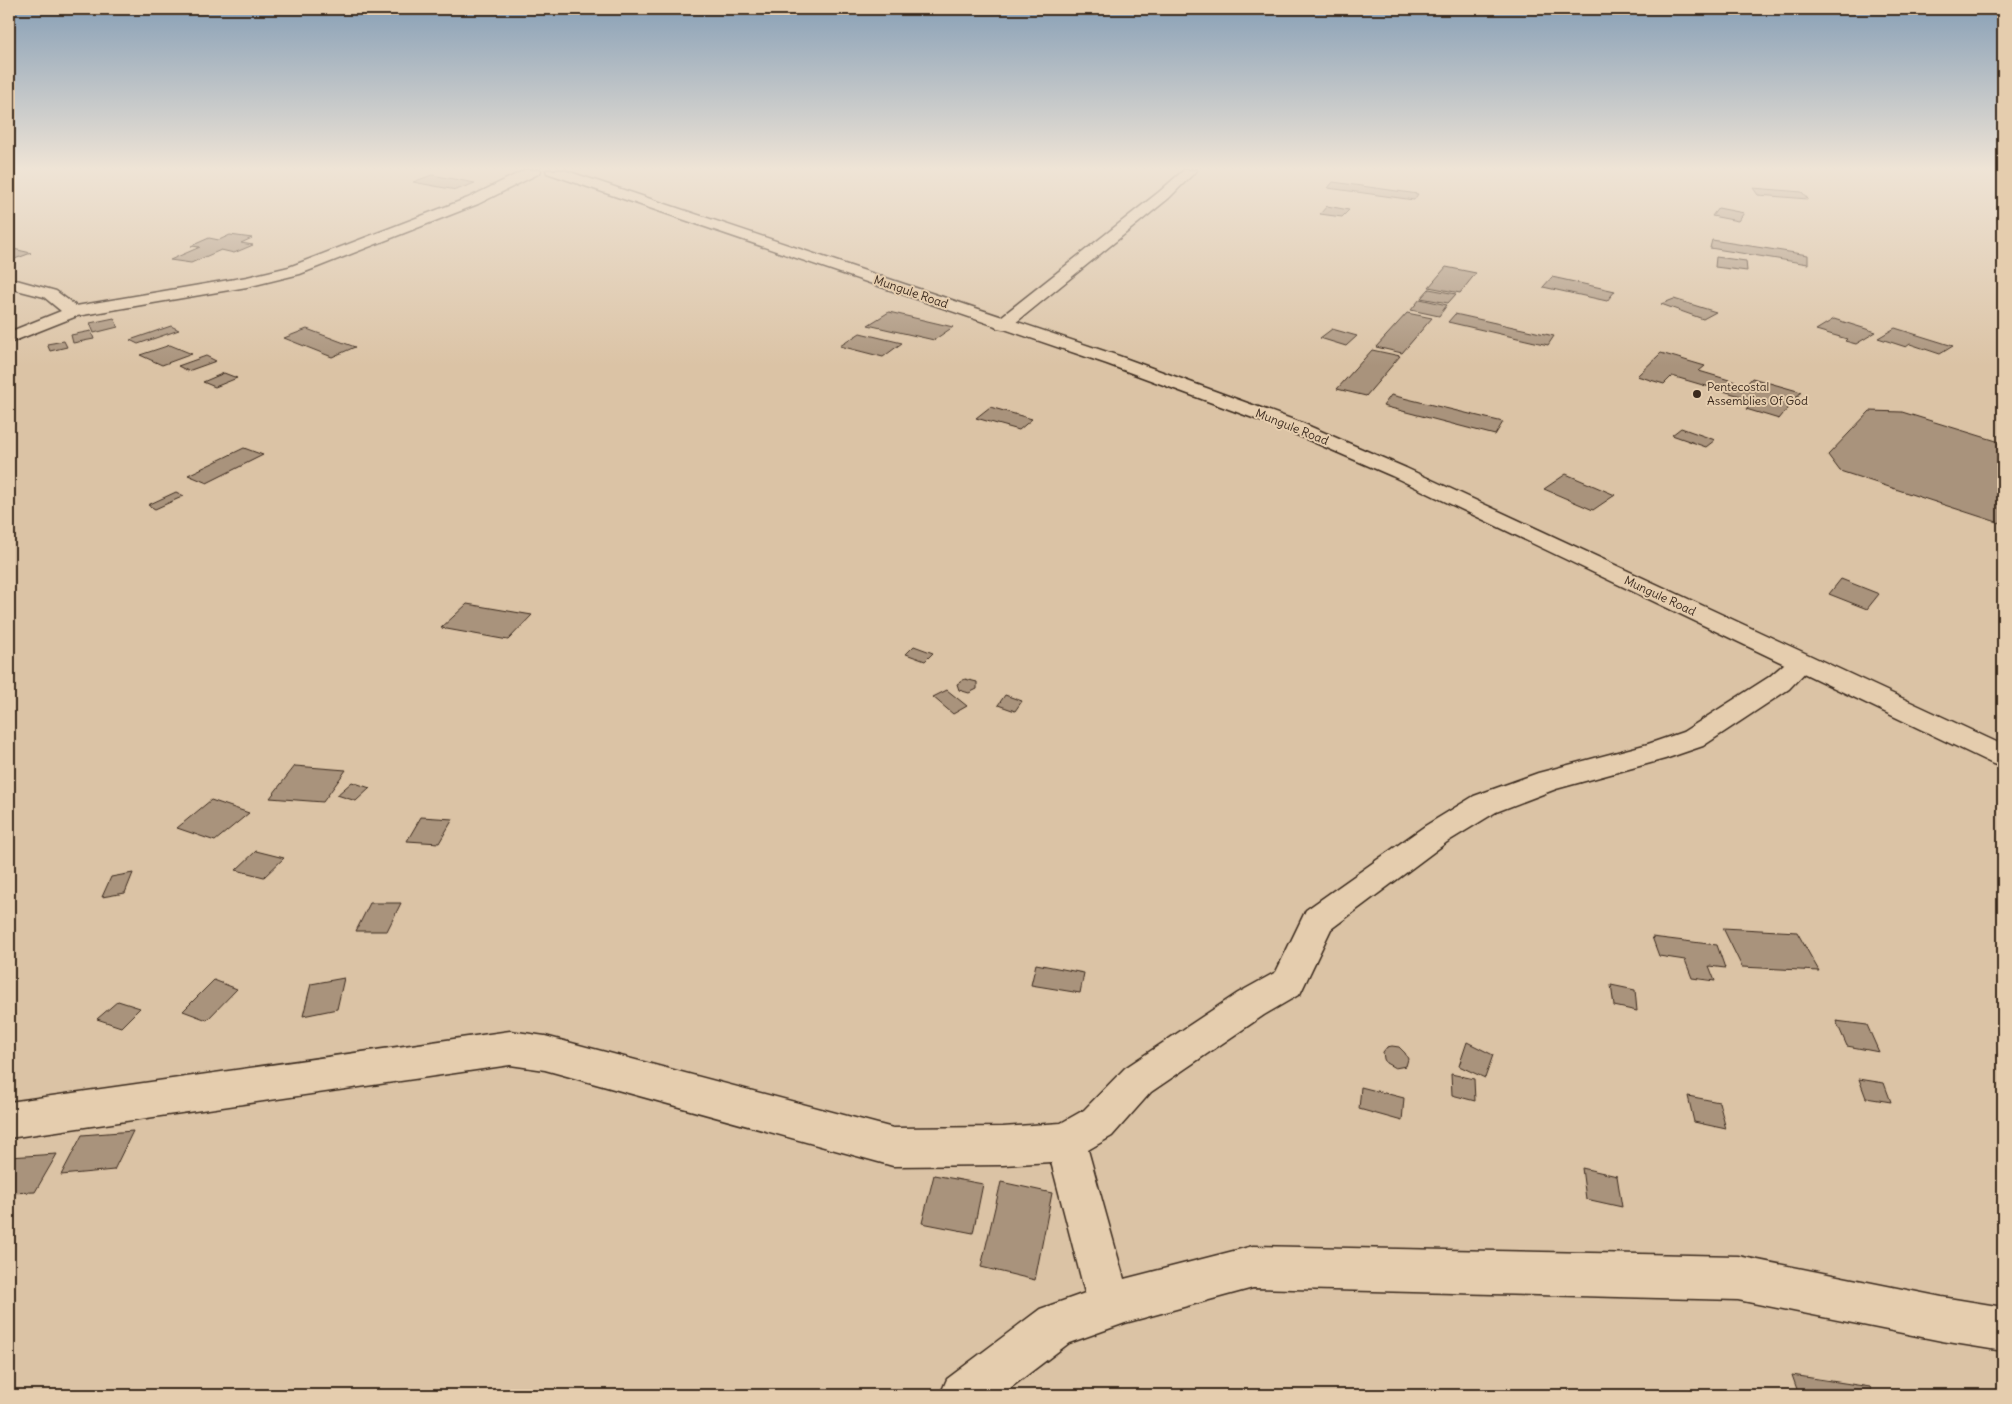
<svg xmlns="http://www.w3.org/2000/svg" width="2012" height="1404" viewBox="0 0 2012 1404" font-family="Delius,sans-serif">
<rect width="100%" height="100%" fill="#dbc3a5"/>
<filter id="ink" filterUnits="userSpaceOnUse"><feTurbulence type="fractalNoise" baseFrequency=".02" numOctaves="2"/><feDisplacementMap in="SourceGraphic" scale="10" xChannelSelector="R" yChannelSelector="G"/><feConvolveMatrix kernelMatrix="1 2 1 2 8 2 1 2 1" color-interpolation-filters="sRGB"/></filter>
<g filter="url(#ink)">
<g fill="#a9937b" stroke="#3b2a1e">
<path d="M 432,175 L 475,183 L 456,190 L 413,182 Z"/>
<path d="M 1333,182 L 1418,194 L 1414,200 L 1328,188 Z"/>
<path d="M 1753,188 L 1802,192 L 1808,199 L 1758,195 Z"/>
<path d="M 1327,206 L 1349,210 L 1342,217 L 1320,214 Z"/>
<path d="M 1718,208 L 1744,213 L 1738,221 L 1712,216 Z"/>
<path d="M 230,235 L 252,238 L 241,243 L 253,245 L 234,253 L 221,250 L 191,263 L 170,260 L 200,247 L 191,246 L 209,238 L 219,240 Z"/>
<path d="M 1712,240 L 1808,255 L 1808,264 L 1710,248 Z"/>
<path d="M 9,248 L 31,253 L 12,260 L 9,259 Z"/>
<path d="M 1716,257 L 1746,261 L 1747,271 L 1715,267 Z"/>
<path d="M 1446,267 L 1476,273 L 1460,293 L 1429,287 Z"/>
<path d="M 1552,277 L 1615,291 L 1607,301 L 1543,287 Z"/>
<path d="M 1429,289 L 1456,294 L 1448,303 L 1421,298 Z"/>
<path d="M 1420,299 L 1447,305 L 1439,316 L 1411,310 Z"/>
<path d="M 1674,299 L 1716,312 L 1703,319 L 1661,304 Z"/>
<path d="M 889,312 L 953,327 L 934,340 L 868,325 Z"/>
<path d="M 1407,313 L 1432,318 L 1402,353 L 1376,347 Z"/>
<path d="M 1455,314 L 1554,336 L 1548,345 L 1448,322 Z"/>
<path d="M 114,318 L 118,327 L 94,333 L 90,323 Z"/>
<path d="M 1834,319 L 1876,332 L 1856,344 L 1845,341 L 1847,339 L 1816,330 Z"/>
<path d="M 171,326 L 179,330 L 138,344 L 130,340 Z"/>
<path d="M 1895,328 L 1953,346 L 1940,354 L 1910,344 L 1906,347 L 1878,338 Z"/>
<path d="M 307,329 L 355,347 L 332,357 L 284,338 Z"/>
<path d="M 1332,329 L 1357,336 L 1346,346 L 1320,338 Z"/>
<path d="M 91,331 L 94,339 L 73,343 L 71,335 Z"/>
<path d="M 860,333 L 902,343 L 883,357 L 840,346 Z"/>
<path d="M 64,341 L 67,347 L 50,351 L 47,344 Z"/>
<path d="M 170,345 L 192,354 L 162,365 L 140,355 Z"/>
<path d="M 1372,350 L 1400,356 L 1366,396 L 1337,389 Z"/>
<path d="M 1661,353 L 1705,366 L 1699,371 L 1746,385 L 1752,378 L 1801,392 L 1779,419 L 1746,409 L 1754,400 L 1672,376 L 1664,384 L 1637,376 Z"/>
<path d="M 206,356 L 216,361 L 188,371 L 178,366 Z"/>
<path d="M 224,373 L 237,378 L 215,387 L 203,382 Z"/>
<path d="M 1391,395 L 1503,422 L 1495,435 L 1383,406 Z"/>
<path d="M 990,407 L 1032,419 L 1019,430 L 976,418 Z"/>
<path d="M 1870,411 L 1902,412 L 2003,443 L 2003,524 L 1840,471 L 1828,455 Z"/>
<path d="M 1681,428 L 1715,440 L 1706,447 L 1672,435 Z"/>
<path d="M 244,448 L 263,455 L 207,483 L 188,475 Z"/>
<path d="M 1566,474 L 1615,495 L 1593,510 L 1544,489 Z"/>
<path d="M 176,492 L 184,496 L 155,509 L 148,505 Z"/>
<path d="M 1841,579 L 1879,594 L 1867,609 L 1829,594 Z"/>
<path d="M 467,604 L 532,615 L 508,640 L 441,628 Z"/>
<path d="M 914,646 L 933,653 L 925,661 L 906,654 Z"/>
<path d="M 965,679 L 977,682 L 977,689 L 969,693 L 959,690 L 957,684 Z"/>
<path d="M 947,690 L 967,706 L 953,714 L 933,697 Z"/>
<path d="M 1005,695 L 1022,701 L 1015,711 L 998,705 Z"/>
<path d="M 295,766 L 346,770 L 323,802 L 270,798 Z"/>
<path d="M 352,782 L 370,788 L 356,801 L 337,795 Z"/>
<path d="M 211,800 L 249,813 L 215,841 L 177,828 Z"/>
<path d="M 421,817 L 453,819 L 439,843 L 407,841 Z"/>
<path d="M 256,851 L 284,858 L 264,877 L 236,870 Z"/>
<path d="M 133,873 L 125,893 L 102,897 L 111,877 Z"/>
<path d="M 370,903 L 401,903 L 387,931 L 356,931 Z"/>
<path d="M 1723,928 L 1797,932 L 1819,971 L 1742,967 Z"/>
<path d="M 1652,937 L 1717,945 L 1725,968 L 1709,966 L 1715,981 L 1692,978 L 1685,960 L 1659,956 Z"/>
<path d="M 1036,964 L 1084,973 L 1080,993 L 1031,985 Z"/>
<path d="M 344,978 L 337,1009 L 303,1016 L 311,984 Z"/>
<path d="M 214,980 L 237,989 L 207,1020 L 183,1011 Z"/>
<path d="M 1611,985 L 1635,990 L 1637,1011 L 1614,1006 Z"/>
<path d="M 118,1001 L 140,1008 L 121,1027 L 97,1019 Z"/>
<path d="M 1836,1021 L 1867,1025 L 1879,1052 L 1847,1046 Z"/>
<path d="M 1467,1042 L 1493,1055 L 1485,1078 L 1459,1066 Z"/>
<path d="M 1392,1046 L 1399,1047 L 1405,1053 L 1408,1059 L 1406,1066 L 1395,1068 L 1386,1063 L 1384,1059 L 1383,1052 L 1387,1047 Z"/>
<path d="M 1451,1074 L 1474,1079 L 1475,1101 L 1452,1095 Z"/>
<path d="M 1859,1079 L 1884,1083 L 1891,1102 L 1866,1098 Z"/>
<path d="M 1361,1087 L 1404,1098 L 1402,1121 L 1359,1109 Z"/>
<path d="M 1688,1096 L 1719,1102 L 1726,1129 L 1694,1122 Z"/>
<path d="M 133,1131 L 114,1170 L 61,1175 L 82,1135 Z"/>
<path d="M 57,1154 L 35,1192 L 9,1193 L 9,1157 Z"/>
<path d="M 1582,1168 L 1617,1176 L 1622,1207 L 1586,1199 Z"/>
<path d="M 934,1175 L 983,1184 L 973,1233 L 922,1223 Z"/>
<path d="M 1001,1182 L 1052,1193 L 1035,1280 L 981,1267 Z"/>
<path d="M 1792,1375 L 1870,1387 L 1873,1395 L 1799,1395 Z"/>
</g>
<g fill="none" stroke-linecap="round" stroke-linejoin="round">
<defs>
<g id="minor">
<path d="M 525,170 L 541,170 L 540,173 L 478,204 L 300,274 L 247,287 L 77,316 L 9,343 L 9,332 L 61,311 L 44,297 L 9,288 L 9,278 L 56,291 L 76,306 L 247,277 L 289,267 L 468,198 Z"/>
<path d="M 1184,170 L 1197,170 L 1169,198 L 1009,328 L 1003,329 L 997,328 L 994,324 L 997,320 L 1159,192 Z"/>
<path d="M 1801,654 L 1810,657 L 1814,663 L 1789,689 L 1703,746 L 1665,759 L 1556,789 L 1496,812 L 1447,842 L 1331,929 L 1300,994 L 1264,1015 L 1151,1092 L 1112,1136 L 1088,1150 L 1124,1279 L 1253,1246 L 1738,1256 L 1942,1297 L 2003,1307 L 2003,1351 L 1942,1341 L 1738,1300 L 1253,1288 L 1125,1323 L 1069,1343 L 1001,1395 L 940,1395 L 947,1379 L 1040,1309 L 1085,1293 L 1051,1162 L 1003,1165 L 893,1166 L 545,1070 L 510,1065 L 9,1138 L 9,1102 L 510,1031 L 545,1036 L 893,1128 L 1003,1127 L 1061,1123 L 1084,1110 L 1125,1068 L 1238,993 L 1276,972 L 1306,910 L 1425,826 L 1474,796 L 1538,773 L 1648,744 L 1683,732 L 1769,677 L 1792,657 Z"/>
</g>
<path id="tertiary" d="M 546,170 L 564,170 L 1119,356 L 1302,423 L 1406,468 L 2003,745 L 2003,767 L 1993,764 L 1392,476 L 1288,431 L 1107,364 L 547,173 Z"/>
</defs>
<use href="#minor" stroke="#3b2a1e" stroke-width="3"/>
<use href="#tertiary" stroke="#3b2a1e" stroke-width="3"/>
<use href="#minor" fill="#e5cdae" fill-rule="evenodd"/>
<use href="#tertiary" fill="#e5cdae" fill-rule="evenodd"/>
</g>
</g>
<linearGradient id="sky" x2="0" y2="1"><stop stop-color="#879fb6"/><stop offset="0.46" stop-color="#efe4d6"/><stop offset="1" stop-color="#efe4d6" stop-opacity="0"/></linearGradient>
<rect width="2012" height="366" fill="url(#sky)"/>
<circle fill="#3b2a1e" stroke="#e5cdae" stroke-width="2" cx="1697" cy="394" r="5"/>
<g text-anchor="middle" stroke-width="4" stroke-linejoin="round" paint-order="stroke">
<g font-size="12" fill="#3b2a1e" stroke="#e5cdae">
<text transform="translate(911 292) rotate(19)" y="4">Mungule Road</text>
<text transform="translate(1292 427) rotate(22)" y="4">Mungule Road</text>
<text transform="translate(1660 596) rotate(25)" y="4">Mungule Road</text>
</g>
<g font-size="12" fill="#3b2a1e" stroke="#e5cdae" text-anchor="start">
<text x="1707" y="391">Pentecostal<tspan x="1707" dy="14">Assemblies Of God</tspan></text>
</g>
</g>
<rect width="2012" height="1404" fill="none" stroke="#e5cdae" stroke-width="30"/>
<rect x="15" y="15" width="1982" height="1374" fill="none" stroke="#3b2a1e" stroke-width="2" filter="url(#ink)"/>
</svg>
